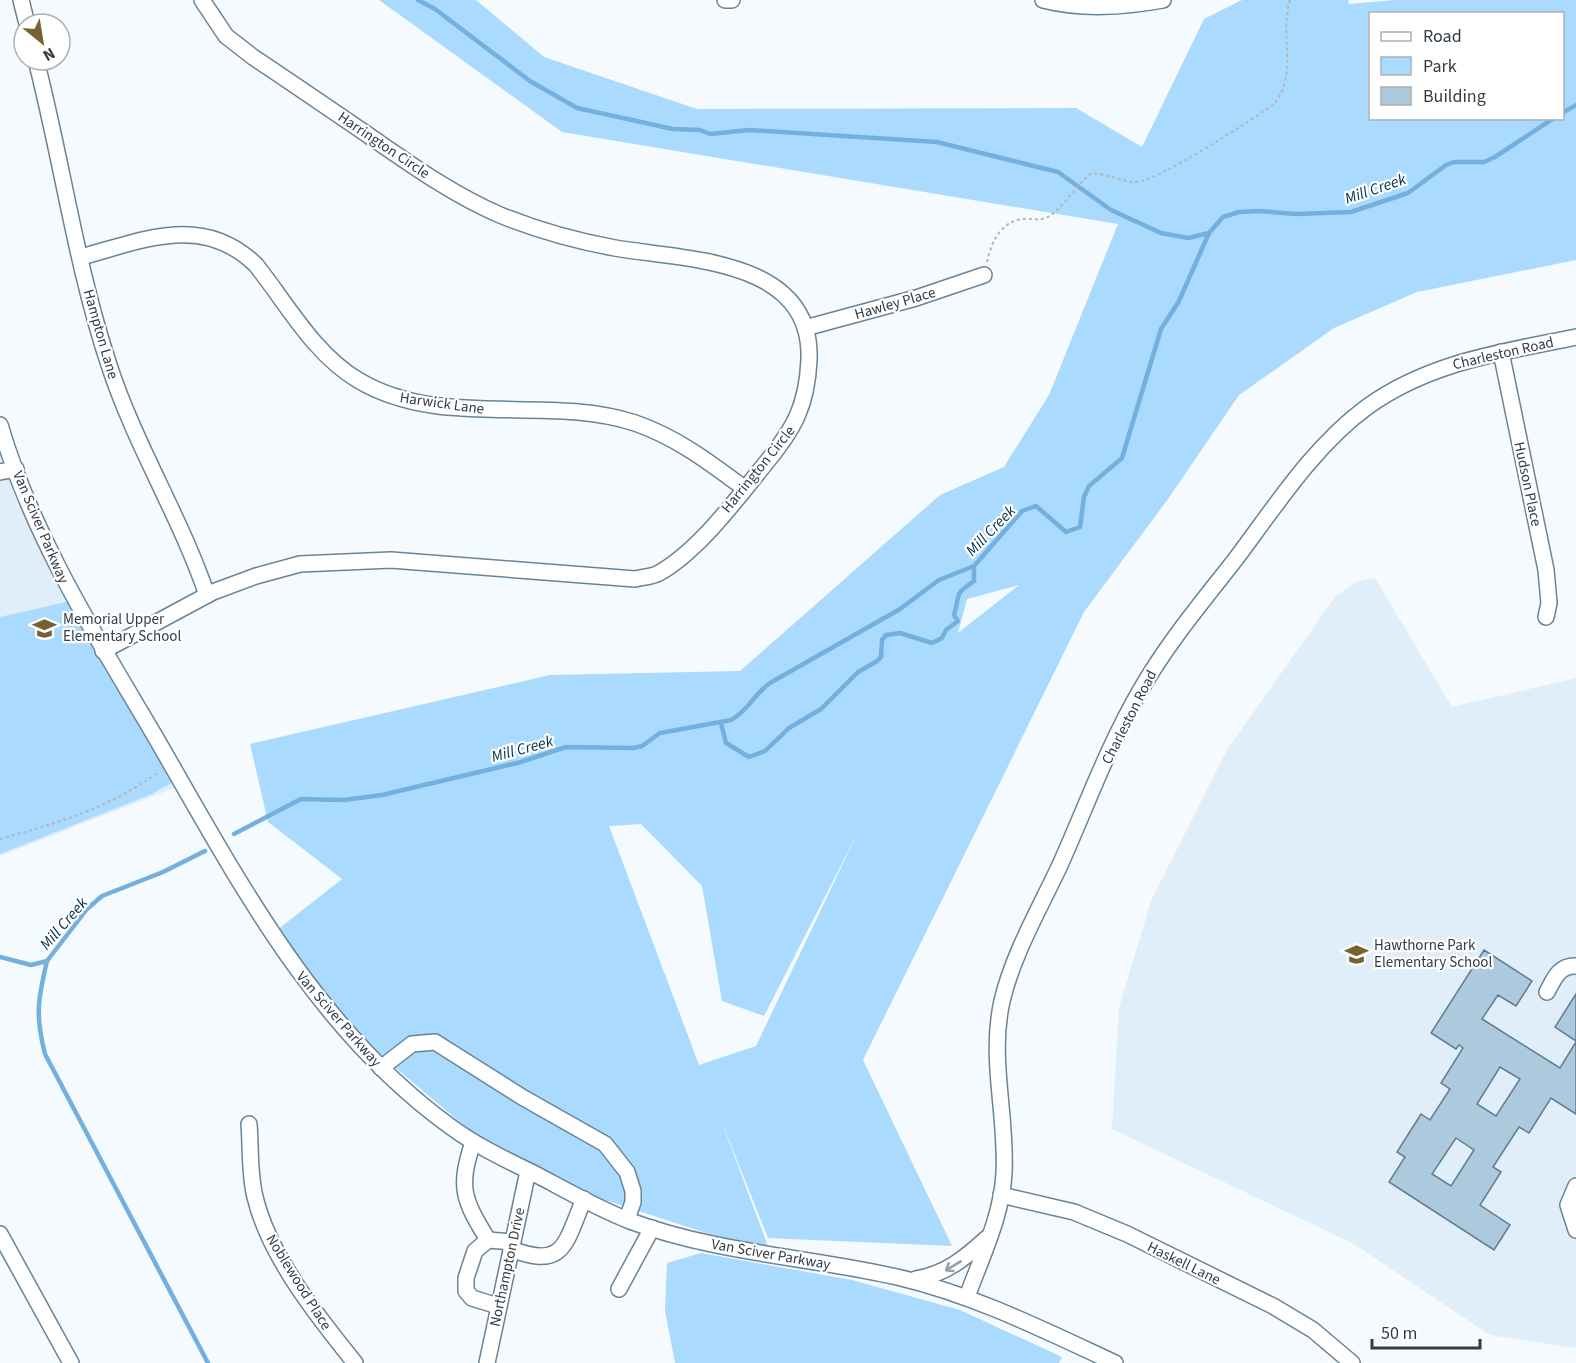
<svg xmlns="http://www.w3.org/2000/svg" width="1576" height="1363" viewBox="0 0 1576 1363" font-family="'Source Sans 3',sans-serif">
<rect width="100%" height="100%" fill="#f4fafe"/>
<g fill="#dfeef9">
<path d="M 0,422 L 29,506 L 182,785 L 0,856 Z"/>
<path d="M 1375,578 L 1452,707 L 1576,678 L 1576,1348 L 1490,1335 L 1354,1244 L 1112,1129 L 1119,1008 L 1151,901 L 1227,750 L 1335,597 L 1355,582 Z"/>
</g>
<g fill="#aadafe" fill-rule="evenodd">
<path d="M 379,0 L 476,0 L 544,57 L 697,109 L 1076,108 L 1142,147 L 1204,19 L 1242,0 L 1348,0 L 1349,4 L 1395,0 L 1576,0 L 1576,260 L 1417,292 L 1334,328 L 1239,395 L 1168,499 L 1084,612 L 863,1060 L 952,1246 L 768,1238 L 719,1115 L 771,1254 L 519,1172 L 319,1003 L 272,934 L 342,879 L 268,822 L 250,744 L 550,675 L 740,671 L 940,495 L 1004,467 L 1049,395 L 1118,224 L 562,132 ZM 1370,14 L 1562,14 L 1562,118 L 1370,118 ZM 1019,585 L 958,633 L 967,599 ZM 641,824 L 702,886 L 722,1001 L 764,1016 L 858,832 L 756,1046 L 699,1065 L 609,826 Z"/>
<path d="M 75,600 L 180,778 L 152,794 L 0,854 L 0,617 Z"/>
<path d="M 701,1253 L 852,1280 L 960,1310 L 1062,1357 L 1059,1363 L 675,1363 L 665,1311 L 667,1263 Z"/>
</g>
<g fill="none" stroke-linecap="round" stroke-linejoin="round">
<g stroke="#73b0dd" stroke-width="4.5">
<path d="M 418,0 L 435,9 L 530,81 L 577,108 L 673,129 L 700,130 L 710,134 L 749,130 L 937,142 L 1058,172 L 1111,210 L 1161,233 L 1188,238 L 1209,233"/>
<path d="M 1562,113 L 1576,105"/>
<path d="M 721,723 L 726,743 L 749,757 L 765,751 L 789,728 L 821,709 L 858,672 L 877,661 L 881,657 L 882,640 L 886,635 L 900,633 L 932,643 L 942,638 L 946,630 L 958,621 L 954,615 C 961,591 953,596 974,581 L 974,566"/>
<path d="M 234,834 L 301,799 L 344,800 L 382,795 L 521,762 L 566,747 L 634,748 L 642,746 L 660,733 L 731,720 C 748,711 754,694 770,683 L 900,609 L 939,580 L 974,566 L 1022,511 L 1036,506 L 1066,532 L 1080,527 L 1084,497 L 1089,486 L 1122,458 L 1161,329 L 1179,301 L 1209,233 L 1223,217 L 1239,212 L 1259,211 L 1296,214 L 1351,212 L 1408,193 L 1446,165 L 1454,162 L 1484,162 L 1495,157 L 1554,118"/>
<path d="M 0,957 L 31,965 L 47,961 L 87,909 L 102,896 L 163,872 L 205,851"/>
<path d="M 47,961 C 38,999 35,1015 45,1054 L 208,1363"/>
</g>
</g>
<g fill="#acc9de" stroke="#617b8f" stroke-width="1.5" fill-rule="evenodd">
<path d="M 1484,950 L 1532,981 L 1516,1006 L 1498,995 L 1482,1019 L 1560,1068 L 1576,1042 L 1576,1114 L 1551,1098 L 1529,1133 L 1519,1127 L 1493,1167 L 1501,1172 L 1480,1205 L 1510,1225 L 1494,1250 L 1389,1182 L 1405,1157 L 1397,1152 L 1421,1114 L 1430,1120 L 1450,1089 L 1441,1083 L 1463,1048 L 1459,1045 L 1456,1049 L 1431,1033 ZM 1500,1067 L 1520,1079 L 1496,1116 L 1477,1104 ZM 1456,1138 L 1474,1150 L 1451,1186 L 1432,1174 Z"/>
<path d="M 1576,994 L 1576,1041 L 1555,1027 Z"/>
</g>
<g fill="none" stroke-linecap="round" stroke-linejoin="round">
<defs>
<g id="minor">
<path d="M 21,0 L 27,24"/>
<path d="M 725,0 L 732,0"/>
<path d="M 1043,0 C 1083,10 1123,7 1163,0"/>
<path d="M 36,60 C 62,161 76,266 109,365 C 135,445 180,516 207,595"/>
<path d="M 81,257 C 144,240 203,213 256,265 C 287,304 314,354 358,380 C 441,430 546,394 635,423 C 676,437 709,462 744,488"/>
<path d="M 805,328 L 916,298 L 984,275"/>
<path d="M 1501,352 L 1546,570 L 1549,603 L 1546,617"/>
<path d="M 0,425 C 34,540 96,636 156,738 C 238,880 315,1029 451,1127 C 478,1147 509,1161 539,1176 C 569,1192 599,1209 630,1221 C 716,1253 809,1257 897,1277 C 974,1295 1044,1330 1115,1363"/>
<path d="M 0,472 L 16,469"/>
<path d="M 103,651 L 213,592 L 256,576 L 300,564 L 391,560 L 635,579 C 643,577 652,577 659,573 C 698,551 737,499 765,464 C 794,429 807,406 809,360 C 813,258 685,260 615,248 C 576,241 537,230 500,215 C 453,195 410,164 368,135 C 330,109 292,83 253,57 L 226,36 L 202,0"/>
<path d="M 1547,992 C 1554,979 1559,965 1576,966"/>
<path d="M 381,1068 L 412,1044 L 435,1042 L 522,1097 L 605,1144 L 627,1172 L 633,1191 L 633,1202 L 627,1219"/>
<path d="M 249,1124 C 251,1148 249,1173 255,1197 C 269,1256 318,1317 355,1363"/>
<path d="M 473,1142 C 458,1188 463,1199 488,1240"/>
<path d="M 1576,1186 L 1568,1205 L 1576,1230"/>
<path d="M 1001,1195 L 1074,1212 L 1127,1234 L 1273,1306 L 1313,1330 L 1352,1363"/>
<path d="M 0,1234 L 71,1363"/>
<path d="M 511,1249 C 565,1270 565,1243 584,1199"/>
<path d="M 916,1279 C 946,1274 965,1258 987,1238"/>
<path d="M 619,1289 L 652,1228"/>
<path d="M 967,1297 C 981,1258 1002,1216 1004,1173 C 1007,1115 989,1059 1002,1001 C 1013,954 1040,908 1060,865 C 1086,807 1108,746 1140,691 C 1168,642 1204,600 1238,556 C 1276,505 1315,445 1367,407 C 1429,362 1503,352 1576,337"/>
<path d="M 498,1306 L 472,1298 L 466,1291 L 466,1278 L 475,1251 L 488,1240 L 512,1242"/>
<path d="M 487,1363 L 528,1171"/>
</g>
</defs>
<use href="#minor" stroke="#698498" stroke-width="18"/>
<g stroke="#afb6bc" stroke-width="2" stroke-dasharray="3 3" stroke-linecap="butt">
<path d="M 987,262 C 991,242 1001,221 1024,219 C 1035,218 1042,222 1051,215 C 1067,203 1076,186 1090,174 C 1105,172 1120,182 1136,182 C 1157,182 1253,119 1274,104 C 1299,73 1279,35 1290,0"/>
<path d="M 0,839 C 60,822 107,809 159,772"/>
</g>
<use href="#minor" stroke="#fff" stroke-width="15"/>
</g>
<defs><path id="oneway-shaft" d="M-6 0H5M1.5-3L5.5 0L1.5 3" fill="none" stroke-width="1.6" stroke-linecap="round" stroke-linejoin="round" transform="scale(1.5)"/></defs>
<use stroke="#989ea2" href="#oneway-shaft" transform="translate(953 1266) rotate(149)"/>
<defs>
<symbol id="school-bare" viewBox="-9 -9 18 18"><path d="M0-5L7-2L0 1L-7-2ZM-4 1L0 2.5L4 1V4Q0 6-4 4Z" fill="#746331" stroke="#fff" stroke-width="2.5" paint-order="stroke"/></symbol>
</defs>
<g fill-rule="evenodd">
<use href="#school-bare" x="28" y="612" width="33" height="33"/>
<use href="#school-bare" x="1340" y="938" width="33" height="33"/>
</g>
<g text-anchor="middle" stroke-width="4.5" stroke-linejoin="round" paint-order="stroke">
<g font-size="15" fill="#313c45" stroke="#fff">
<text transform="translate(384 145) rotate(34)" y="5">Harrington Circle</text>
<text transform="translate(895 303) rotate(-16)" y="5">Hawley Place</text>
<text transform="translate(101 334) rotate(74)" y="5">Hampton Lane</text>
<text transform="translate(1503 353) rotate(-13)" y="5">Charleston Road</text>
<text transform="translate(442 403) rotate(8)" y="5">Harwick Lane</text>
<text transform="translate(758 469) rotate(-51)" y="5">Harrington Circle</text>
<text transform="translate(1528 484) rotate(78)" y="5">Hudson Place</text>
<text transform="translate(41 527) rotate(67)" y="5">Van Sciver Parkway</text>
<text transform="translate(1129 717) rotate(-63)" y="5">Charleston Road</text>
<text transform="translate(339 1019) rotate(49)" y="5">Van Sciver Parkway</text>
<text transform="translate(771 1254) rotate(10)" y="5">Van Sciver Parkway</text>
<text transform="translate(1184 1263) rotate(26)" y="5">Haskell Lane</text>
<text transform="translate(507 1267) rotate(-78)" y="5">Northampton Drive</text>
<text transform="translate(299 1282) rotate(58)" y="5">Noblewood Place</text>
</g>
<g font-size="15" fill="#313c45" stroke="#fff" text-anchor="start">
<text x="63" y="624">Memorial Upper<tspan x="63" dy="17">Elementary School</tspan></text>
<text x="1374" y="950">Hawthorne Park<tspan x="1374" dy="17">Elementary School</tspan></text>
</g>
<g font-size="16" font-style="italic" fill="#003350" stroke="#fff">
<text transform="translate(1375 188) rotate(-19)" y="6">Mill Creek</text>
<text transform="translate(990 530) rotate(-46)" y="6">Mill Creek</text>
<text transform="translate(522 748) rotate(-15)" y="6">Mill Creek</text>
<text transform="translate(63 923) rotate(-49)" y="6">Mill Creek</text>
</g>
</g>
<rect x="1369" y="12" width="195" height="108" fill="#ffffff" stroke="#adb1b5" stroke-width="1.5"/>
<rect x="1381" y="32" width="30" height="9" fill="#ffffff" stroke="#adb1b5" stroke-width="1.5"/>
<text x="1423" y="42" font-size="18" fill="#313c45">Road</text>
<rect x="1381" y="57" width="30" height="18" fill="#aadafe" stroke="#adb1b5" stroke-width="1.5"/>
<text x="1423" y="72" font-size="18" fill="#313c45">Park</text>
<rect x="1381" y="87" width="30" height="18" fill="#acc9de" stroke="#adb1b5" stroke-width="1.5"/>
<text x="1423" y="102" font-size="18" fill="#313c45">Building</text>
<g transform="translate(42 42) rotate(150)"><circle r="28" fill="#ffffff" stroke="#adb1b5" stroke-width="1.5"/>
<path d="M0-4.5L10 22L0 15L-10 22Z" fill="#746331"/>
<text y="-9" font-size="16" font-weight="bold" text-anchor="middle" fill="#313c45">N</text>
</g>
<path d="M1372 1339v9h108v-9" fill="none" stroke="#313c45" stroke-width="3"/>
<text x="1381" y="1339" font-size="18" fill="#313c45" stroke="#ffffff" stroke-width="4.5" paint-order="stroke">50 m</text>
</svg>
